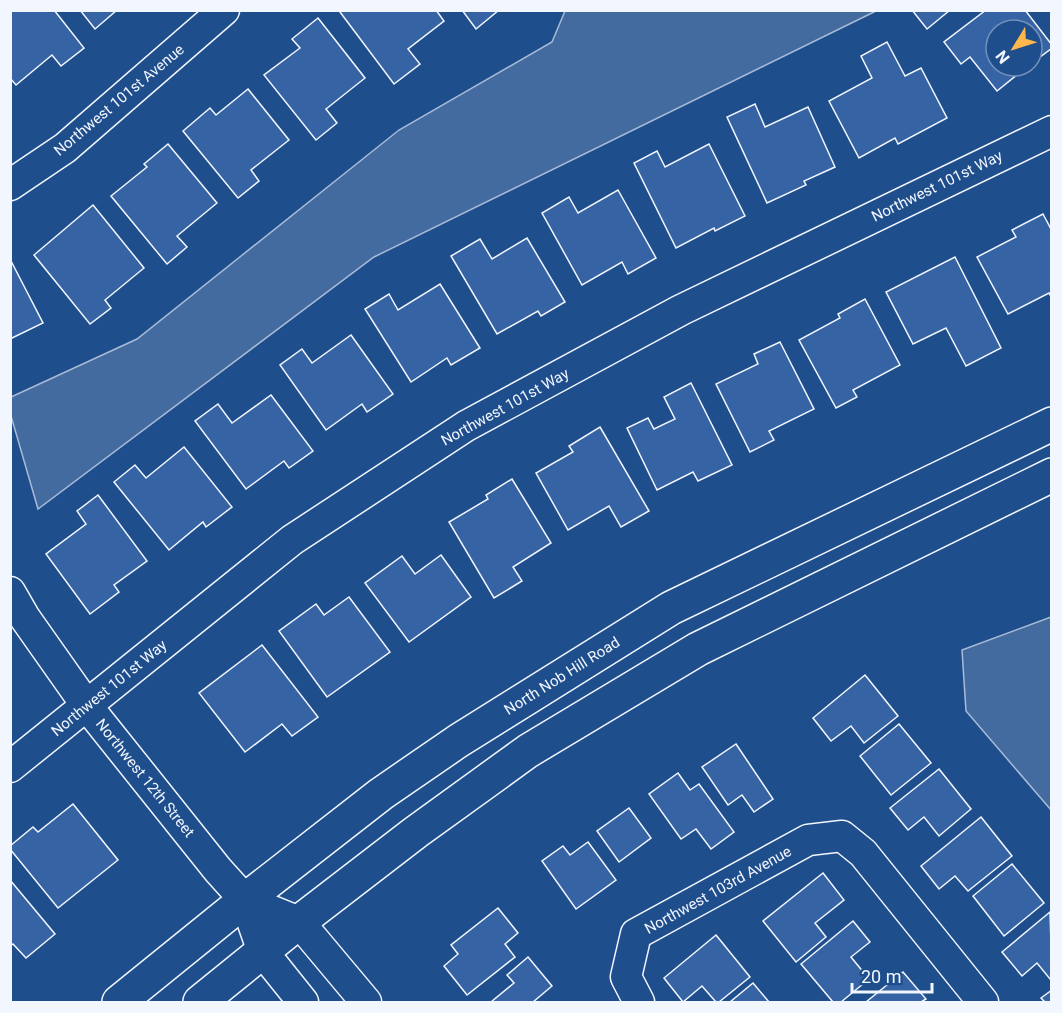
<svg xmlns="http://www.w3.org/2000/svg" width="1062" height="1013" viewBox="0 0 1062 1013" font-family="Roboto,sans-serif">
<rect width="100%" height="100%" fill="#1f4e8c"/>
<g fill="#446ba0" stroke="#a8bbd7" stroke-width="1.5">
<path d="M 873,11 L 874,12 L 374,257 L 38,509 L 11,416 L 11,397 L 137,339 L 399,130 L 552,42 L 565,11 Z"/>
<path d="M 1051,617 L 1052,617 L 1051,810 L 966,711 L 962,650 Z"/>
</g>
<g fill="#3563a3" stroke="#f2f6ff" stroke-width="1.5">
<path d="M 54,10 L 84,48 L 61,66 L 52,55 L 16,85 L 10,78 L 10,11 Z"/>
<path d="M 80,10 L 117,10 L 95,29 Z"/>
<path d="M 342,10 L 436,10 L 444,21 L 408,49 L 420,64 L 394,84 L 340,12 Z"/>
<path d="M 462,10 L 499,10 L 476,29 Z"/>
<path d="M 912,10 L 950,10 L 927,29 Z"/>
<path d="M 986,10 L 1025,10 L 1052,45 L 1052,48 L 1032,63 L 1032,30 L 996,30 L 996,66 L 1028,66 L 997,91 L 970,57 L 961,64 L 944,42 Z"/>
<path d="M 318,18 L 365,78 L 326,109 L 337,123 L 316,140 L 264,75 L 300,48 L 292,39 Z"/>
<path d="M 887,42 L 905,76 L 921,68 L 947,118 L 898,144 L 895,138 L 859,158 L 829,101 L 872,78 L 861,56 Z"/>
<path d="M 248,89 L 289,140 L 251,170 L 259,181 L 238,198 L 183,131 L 210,108 L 216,115 Z"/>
<path d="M 755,104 L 765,127 L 808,107 L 835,167 L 804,181 L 806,185 L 767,203 L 727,117 Z"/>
<path d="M 168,144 L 217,203 L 177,236 L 187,247 L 167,264 L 111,196 L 147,167 L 144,164 Z"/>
<path d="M 709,144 L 745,216 L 715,231 L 714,228 L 676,248 L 634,163 L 657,151 L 665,167 Z"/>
<path d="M 618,190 L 656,258 L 628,274 L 622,262 L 582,285 L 542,213 L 569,197 L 578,213 Z"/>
<path d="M 93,205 L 144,268 L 105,300 L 111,308 L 90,324 L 34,255 Z"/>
<path d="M 1043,214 L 1052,231 L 1052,298 L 1049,293 L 1008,314 L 977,257 L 1016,237 L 1012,230 Z"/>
<path d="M 527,238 L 565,302 L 541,316 L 538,311 L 497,334 L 451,256 L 480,239 L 492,259 Z"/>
<path d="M 955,257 L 1001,348 L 966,366 L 946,328 L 913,344 L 886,292 Z"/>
<path d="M 10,259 L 43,323 L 10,339 Z"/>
<path d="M 440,284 L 480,348 L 451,365 L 447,358 L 411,382 L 365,309 L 389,294 L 398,310 Z"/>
<path d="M 865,299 L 900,365 L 853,390 L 857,397 L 836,408 L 799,340 L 840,318 L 838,314 Z"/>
<path d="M 351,335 L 393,394 L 367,412 L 362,404 L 326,430 L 280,365 L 302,349 L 312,363 Z"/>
<path d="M 780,342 L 814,409 L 769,431 L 774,440 L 750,452 L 716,384 L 758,364 L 754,354 Z"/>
<path d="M 691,383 L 732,465 L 698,481 L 693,472 L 657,490 L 627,428 L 648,418 L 654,429 L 675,419 L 664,397 Z"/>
<path d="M 271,395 L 313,451 L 289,468 L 284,461 L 246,489 L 195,421 L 218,404 L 232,423 Z"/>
<path d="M 600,427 L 649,511 L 621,527 L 609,506 L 568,530 L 536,473 L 573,452 L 569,446 Z"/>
<path d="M 184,447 L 232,507 L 206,527 L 203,522 L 169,550 L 114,482 L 135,465 L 146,478 Z"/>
<path d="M 512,479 L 551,543 L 513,567 L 522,581 L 494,598 L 449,522 L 488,499 L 486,495 Z"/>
<path d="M 98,495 L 147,561 L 114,585 L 119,592 L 90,614 L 46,554 L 86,524 L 77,511 Z"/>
<path d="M 441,555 L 471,597 L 409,642 L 365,583 L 402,556 L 415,574 Z"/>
<path d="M 349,597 L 390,652 L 327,697 L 279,631 L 316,604 L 324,615 Z"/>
<path d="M 262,645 L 318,717 L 292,736 L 282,724 L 245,752 L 199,693 Z"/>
<path d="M 865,675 L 898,716 L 864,743 L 851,726 L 831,741 L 813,718 Z"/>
<path d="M 899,724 L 931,763 L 891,795 L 860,756 Z"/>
<path d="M 736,744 L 773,799 L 754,812 L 742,795 L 728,805 L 702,767 Z"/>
<path d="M 939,769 L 971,809 L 939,836 L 924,817 L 908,830 L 890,808 Z"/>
<path d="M 678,773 L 690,790 L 699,784 L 734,832 L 711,849 L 696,829 L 681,839 L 649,794 Z"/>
<path d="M 73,804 L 118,860 L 58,908 L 10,849 L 10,846 L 33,827 L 38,832 Z"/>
<path d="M 629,808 L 651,838 L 619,862 L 597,831 Z"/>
<path d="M 981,817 L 1012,856 L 968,891 L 955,876 L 939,889 L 921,866 Z"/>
<path d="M 588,842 L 616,880 L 576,909 L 542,861 L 563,846 L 570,855 Z"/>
<path d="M 1012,864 L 1044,903 L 1004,936 L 973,896 Z"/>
<path d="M 823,873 L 844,900 L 815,923 L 826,937 L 796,962 L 763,921 Z"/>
<path d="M 10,880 L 55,934 L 26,958 L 13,944 L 10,946 Z"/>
<path d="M 498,908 L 518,933 L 505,944 L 515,957 L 467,995 L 444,966 L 458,954 L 451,945 Z"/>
<path d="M 1050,912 L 1052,977 L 1050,979 L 1037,963 L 1022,976 L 1002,952 Z"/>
<path d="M 853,921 L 870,942 L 851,957 L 869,979 L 841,1002 L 833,1002 L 801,964 Z"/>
<path d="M 716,935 L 750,977 L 719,1002 L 716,1002 L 702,986 L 683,1002 L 664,978 Z"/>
<path d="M 528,957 L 552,986 L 533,1002 L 491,1002 L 514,983 L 507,975 Z"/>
<path d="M 903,972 L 926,999 L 921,1002 L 866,1002 Z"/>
<path d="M 753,983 L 769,1002 L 730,1002 Z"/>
<path d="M 1052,990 L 1052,1002 L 1045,1002 L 1041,998 Z"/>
</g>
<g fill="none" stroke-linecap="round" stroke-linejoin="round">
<defs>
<g id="minor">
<path d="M 10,185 L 65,148 L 224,10"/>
<path d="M 10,592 L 25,618 L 87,706 L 218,870 L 245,900 L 263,952 L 303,1002"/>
<path d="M 10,767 L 292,540 L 466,426 L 681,310 L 1052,131"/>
<path d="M 245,900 L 299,922 L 366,1002"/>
<path d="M 639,1002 L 626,977 L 636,934 L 808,840 L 842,836 L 863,853 L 983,1002"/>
</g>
<g id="major">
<path d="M 119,1002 L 245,900 L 381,794 L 458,741 L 671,608 L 1052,424"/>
<path d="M 200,1002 L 299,922 L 416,832 L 528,751 L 698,649 L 1052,475"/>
</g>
</defs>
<use href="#minor" stroke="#f2f6ff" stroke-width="33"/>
<use href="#major" stroke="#f2f6ff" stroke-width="36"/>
<use href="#minor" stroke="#1f4e8c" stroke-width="30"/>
<use href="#major" stroke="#1f4e8c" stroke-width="33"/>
</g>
<g text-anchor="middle" stroke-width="4.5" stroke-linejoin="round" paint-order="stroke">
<g font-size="15" fill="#f2f6ff" stroke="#1f4e8c">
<text transform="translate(119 100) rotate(-40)" y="5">Northwest 101st Avenue</text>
<text transform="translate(937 186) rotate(-26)" y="5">Northwest 101st Way</text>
<text transform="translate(505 407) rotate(-29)" y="5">Northwest 101st Way</text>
<text transform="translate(562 676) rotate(-32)" y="5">North Nob Hill Road</text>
<text transform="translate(109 688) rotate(-39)" y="5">Northwest 101st Way</text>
<text transform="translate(145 778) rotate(51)" y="5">Northwest 12th Street</text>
<text transform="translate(718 890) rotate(-29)" y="5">Northwest 103rd Avenue</text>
</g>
</g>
<rect width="1062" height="1013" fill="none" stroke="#f2f6ff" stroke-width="24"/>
<g transform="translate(1014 48) rotate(232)"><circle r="28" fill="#1f4e8c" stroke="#7391ba" stroke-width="1.5"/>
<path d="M0-4.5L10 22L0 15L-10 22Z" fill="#ffb74d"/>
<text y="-9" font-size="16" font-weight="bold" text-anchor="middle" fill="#f2f6ff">N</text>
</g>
<path d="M852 983v9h80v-9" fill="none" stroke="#f2f6ff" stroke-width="3"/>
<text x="861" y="983" font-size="18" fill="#f2f6ff" stroke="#1f4e8c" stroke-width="4.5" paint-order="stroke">20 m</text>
</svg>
